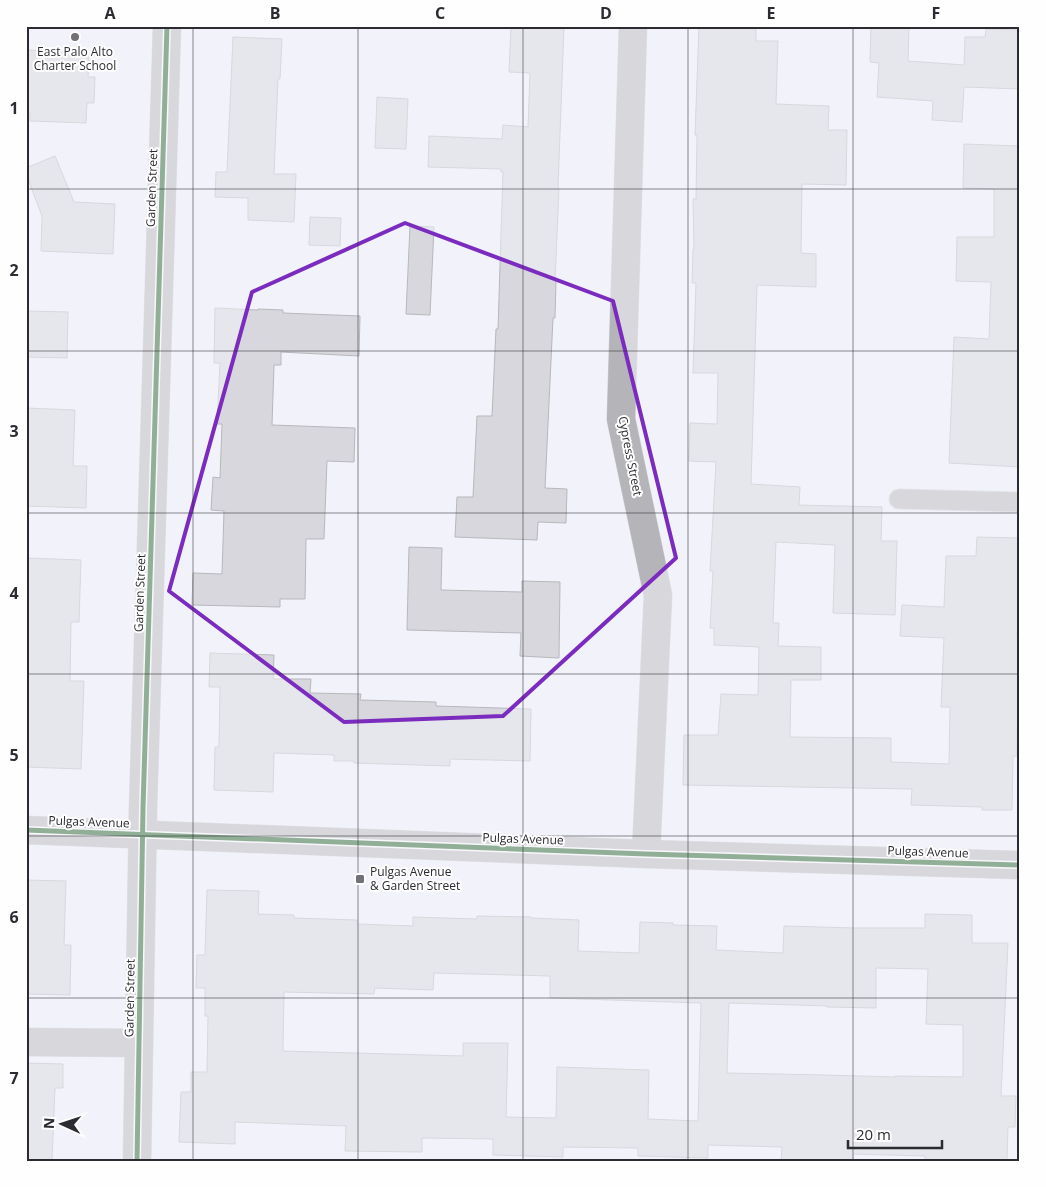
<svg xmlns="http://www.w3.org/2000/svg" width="1046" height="1187" viewBox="0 0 1046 1187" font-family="'Open Sans',sans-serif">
<rect width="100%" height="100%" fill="#f2f2fa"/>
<g fill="#d7d7dd" stroke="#b7b7bc" fill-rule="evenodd">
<path d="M 511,26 L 564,26 L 558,188 L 559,188 L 555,281 L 556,281 L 555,318 L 553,318 L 545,488 L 567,489 L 566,523 L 538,522 L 537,540 L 455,537 L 457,497 L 473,497 L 477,416 L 492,416 L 496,329 L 498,329 L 503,172 L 501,172 L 501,169 L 428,167 L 429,136 L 502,139 L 503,125 L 528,127 L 530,73 L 509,72 Z"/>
<path d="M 699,26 L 756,26 L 756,41 L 778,41 L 776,104 L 829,106 L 828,130 L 847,130 L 846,185 L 802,184 L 801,253 L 816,254 L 816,287 L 757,285 L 751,484 L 800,487 L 799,505 L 882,507 L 881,541 L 897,541 L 895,615 L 833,613 L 835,545 L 776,542 L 773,623 L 779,623 L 778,646 L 821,647 L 821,680 L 791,680 L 790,737 L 891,738 L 891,762 L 949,764 L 950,707 L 941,707 L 944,638 L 900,636 L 902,605 L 944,607 L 946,556 L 976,556 L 977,537 L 1020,538 L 1020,583 L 1017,637 L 1020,637 L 1020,684 L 1018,684 L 1017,756 L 1013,756 L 1012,810 L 982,810 L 982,807 L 911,805 L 912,789 L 683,785 L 684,735 L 718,735 L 721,694 L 758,695 L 759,647 L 714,645 L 714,628 L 710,628 L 713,571 L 710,571 L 716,462 L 689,461 L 690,423 L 717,424 L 718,373 L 693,373 L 696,283 L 692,283 L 693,249 L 694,249 L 693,199 L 696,199 L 697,135 L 695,135 Z"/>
<path d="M 871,26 L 909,26 L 908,61 L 964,65 L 965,37 L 985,37 L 986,29 L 1020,30 L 1020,89 L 964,87 L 962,122 L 932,120 L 933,101 L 877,97 L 879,63 L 870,62 Z"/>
<path d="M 233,37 L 282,39 L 280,79 L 278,79 L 274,174 L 296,174 L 294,222 L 248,220 L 248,198 L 215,197 L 216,172 L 227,172 Z"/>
<path d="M 26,50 L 89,53 L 88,77 L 95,77 L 94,103 L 87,103 L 86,123 L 30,121 L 30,114 L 26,114 Z"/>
<path d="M 377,97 L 408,99 L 406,149 L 375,148 Z"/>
<path d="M 964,144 L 1020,146 L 1020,384 L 1018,437 L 1020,437 L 1020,467 L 949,463 L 954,337 L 989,339 L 991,282 L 956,281 L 957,237 L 994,237 L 994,189 L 963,188 Z"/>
<path d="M 55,156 L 74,202 L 115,204 L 113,254 L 41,251 L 42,216 L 26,174 L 26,168 Z"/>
<path d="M 310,217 L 341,218 L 340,246 L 309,245 Z"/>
<path d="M 410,226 L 434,227 L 430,315 L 406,314 Z"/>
<path d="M 215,308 L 258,310 L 258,309 L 283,310 L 283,313 L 360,316 L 359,356 L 281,352 L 281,365 L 274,365 L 272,425 L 355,428 L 354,462 L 327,461 L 324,539 L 306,539 L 305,599 L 280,599 L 280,607 L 192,605 L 193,573 L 222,574 L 224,511 L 211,510 L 213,477 L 220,478 L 222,424 L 217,424 L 220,363 L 214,363 Z"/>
<path d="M 26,311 L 68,312 L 67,358 L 26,357 Z"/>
<path d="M 26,408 L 75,410 L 73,466 L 87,466 L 86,508 L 26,506 Z"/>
<path d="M 409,547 L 442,548 L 441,590 L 522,592 L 522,581 L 560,582 L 559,658 L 520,656 L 521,633 L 407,630 Z"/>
<path d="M 26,558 L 81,560 L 79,622 L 71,622 L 70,681 L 84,681 L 81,769 L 26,767 Z"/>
<path d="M 210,653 L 274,655 L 273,679 L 311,679 L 310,693 L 361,694 L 360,700 L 436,702 L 436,706 L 531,709 L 530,761 L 450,759 L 450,766 L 354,763 L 354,761 L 334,761 L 334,755 L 274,753 L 273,792 L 214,790 L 215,747 L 219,747 L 220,687 L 209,687 Z"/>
<path d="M 26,880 L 66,881 L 64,945 L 71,945 L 70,995 L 26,994 Z"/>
<path d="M 207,890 L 259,891 L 258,914 L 294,915 L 294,918 L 357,920 L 357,924 L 413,926 L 413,917 L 477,919 L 477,916 L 531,917 L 531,918 L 579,920 L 578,951 L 639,953 L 640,922 L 673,923 L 673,925 L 717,926 L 716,950 L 783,953 L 784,926 L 856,928 L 925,928 L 925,914 L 972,915 L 972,943 L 1008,943 L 1001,1096 L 1016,1096 L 1015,1127 L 1008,1127 L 1007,1161 L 925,1161 L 925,1156 L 853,1154 L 853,1161 L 781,1161 L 782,1147 L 708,1145 L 708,1158 L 638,1156 L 638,1148 L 563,1147 L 563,1157 L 493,1155 L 493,1139 L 422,1138 L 422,1152 L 345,1151 L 346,1126 L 235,1122 L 235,1144 L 179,1142 L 181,1092 L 191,1092 L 191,1072 L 207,1072 L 208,1016 L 205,1016 L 205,988 L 196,988 L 197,955 L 205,955 ZM 876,968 L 928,969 L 926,1024 L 963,1025 L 963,1077 L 895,1076 L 895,1077 L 824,1075 L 727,1073 L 729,1003 L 827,1006 L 827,1007 L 876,1008 ZM 434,973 L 550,976 L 550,998 L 701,1003 L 698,1121 L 648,1119 L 649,1070 L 557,1067 L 556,1118 L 506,1117 L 508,1043 L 463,1043 L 463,1056 L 283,1051 L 284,992 L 374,994 L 375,988 L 433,990 Z"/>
<path d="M 26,1063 L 63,1064 L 63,1088 L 55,1088 L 52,1161 L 26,1161 Z"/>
</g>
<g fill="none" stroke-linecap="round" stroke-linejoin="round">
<defs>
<path id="lane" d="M 899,499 L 1020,502"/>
<g id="street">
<path d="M 633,26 L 621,419 L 658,595 L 646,854"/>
<path d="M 26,1042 L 139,1043"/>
<path d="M 137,1161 L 143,808 L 167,26"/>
</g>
<path id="secondary" d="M 26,830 L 646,854 L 1020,865"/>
</defs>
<use href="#lane" stroke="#cfcfd5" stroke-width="21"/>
<use href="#street" stroke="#cfcfd5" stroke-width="29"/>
<use href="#secondary" stroke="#cfcfd5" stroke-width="29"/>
<use href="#lane" stroke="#b5b5b9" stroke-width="19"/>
<use href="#street" stroke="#b5b5b9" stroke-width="28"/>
<use href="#secondary" stroke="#b5b5b9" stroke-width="28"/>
<defs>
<g id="cycleway">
<path d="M 26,830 L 646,854 L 1020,865"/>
<path d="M 137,1161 L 143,808 L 167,26"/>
</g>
</defs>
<use href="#cycleway" stroke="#fefefe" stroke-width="8"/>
<use href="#cycleway" stroke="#1b5e20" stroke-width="5"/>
</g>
<path d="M0 0H1046V1187H0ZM 405,223 L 613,301 L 676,558 L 503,716 L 344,722 L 169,591 L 252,292 Z" fill="#f2f2fa" fill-opacity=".55" fill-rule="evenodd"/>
<path fill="none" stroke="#7b2cbf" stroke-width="4" stroke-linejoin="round" d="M 405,223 L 613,301 L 676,558 L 503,716 L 344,722 L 169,591 L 252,292 Z"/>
<path fill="none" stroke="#2b2b31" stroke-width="1" stroke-opacity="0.55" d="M 193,26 L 193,1161M 358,26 L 358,1161M 523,26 L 523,1161M 688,26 L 688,1161M 853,26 L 853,1161M 26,189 L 1020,189M 26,351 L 1020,351M 26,513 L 1020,513M 26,674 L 1020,674M 26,836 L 1020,836M 26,998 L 1020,998"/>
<g fill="#717177" stroke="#fefefe" stroke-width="2">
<circle cx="75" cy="37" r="5"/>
<rect x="355" y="874" width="10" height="10" rx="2.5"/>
</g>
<g text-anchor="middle" stroke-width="4" stroke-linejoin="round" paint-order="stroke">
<g font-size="12" fill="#2b2b31" stroke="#fefefe">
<text x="75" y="56">East Palo Alto<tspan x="75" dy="14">Charter School</tspan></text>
<text x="370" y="876" text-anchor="start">Pulgas Avenue<tspan x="370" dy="14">&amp; Garden Street</tspan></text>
</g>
<g font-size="12" fill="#2b2b31" stroke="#fefefe">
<text transform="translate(152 188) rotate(-88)" y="4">Garden Street</text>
<text transform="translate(630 456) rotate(79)" y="4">Cypress Street</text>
<text transform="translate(140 593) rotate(-88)" y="4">Garden Street</text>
<text transform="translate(89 822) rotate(2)" y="4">Pulgas Avenue</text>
<text transform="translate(523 839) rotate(2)" y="4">Pulgas Avenue</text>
<text transform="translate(928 852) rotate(2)" y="4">Pulgas Avenue</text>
<text transform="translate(130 998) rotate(-89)" y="4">Garden Street</text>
</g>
</g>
<rect width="1046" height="1187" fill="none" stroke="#fefefe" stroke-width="55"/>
<g transform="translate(62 1124) rotate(273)" stroke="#fefefe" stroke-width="4" paint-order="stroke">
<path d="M0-4L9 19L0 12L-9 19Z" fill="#2b2b31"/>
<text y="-8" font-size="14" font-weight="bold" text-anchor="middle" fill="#2b2b31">N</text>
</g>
<path d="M848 1140v8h94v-8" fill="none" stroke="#2b2b31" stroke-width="2.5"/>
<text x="856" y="1140" font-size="15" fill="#2b2b31" stroke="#fefefe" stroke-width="4" paint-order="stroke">20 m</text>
<rect x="28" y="28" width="990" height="1132" fill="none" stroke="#2b2b31" stroke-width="2"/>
<g font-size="16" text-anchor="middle" font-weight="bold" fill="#2b2b31">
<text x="110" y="19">A</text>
<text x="275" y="19">B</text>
<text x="440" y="19">C</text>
<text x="606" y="19">D</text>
<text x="771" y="19">E</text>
<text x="936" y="19">F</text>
<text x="14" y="114">1</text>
<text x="14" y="276">2</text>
<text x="14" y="437">3</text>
<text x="14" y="599">4</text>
<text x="14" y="761">5</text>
<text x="14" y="923">6</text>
<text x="14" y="1084">7</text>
</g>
</svg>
